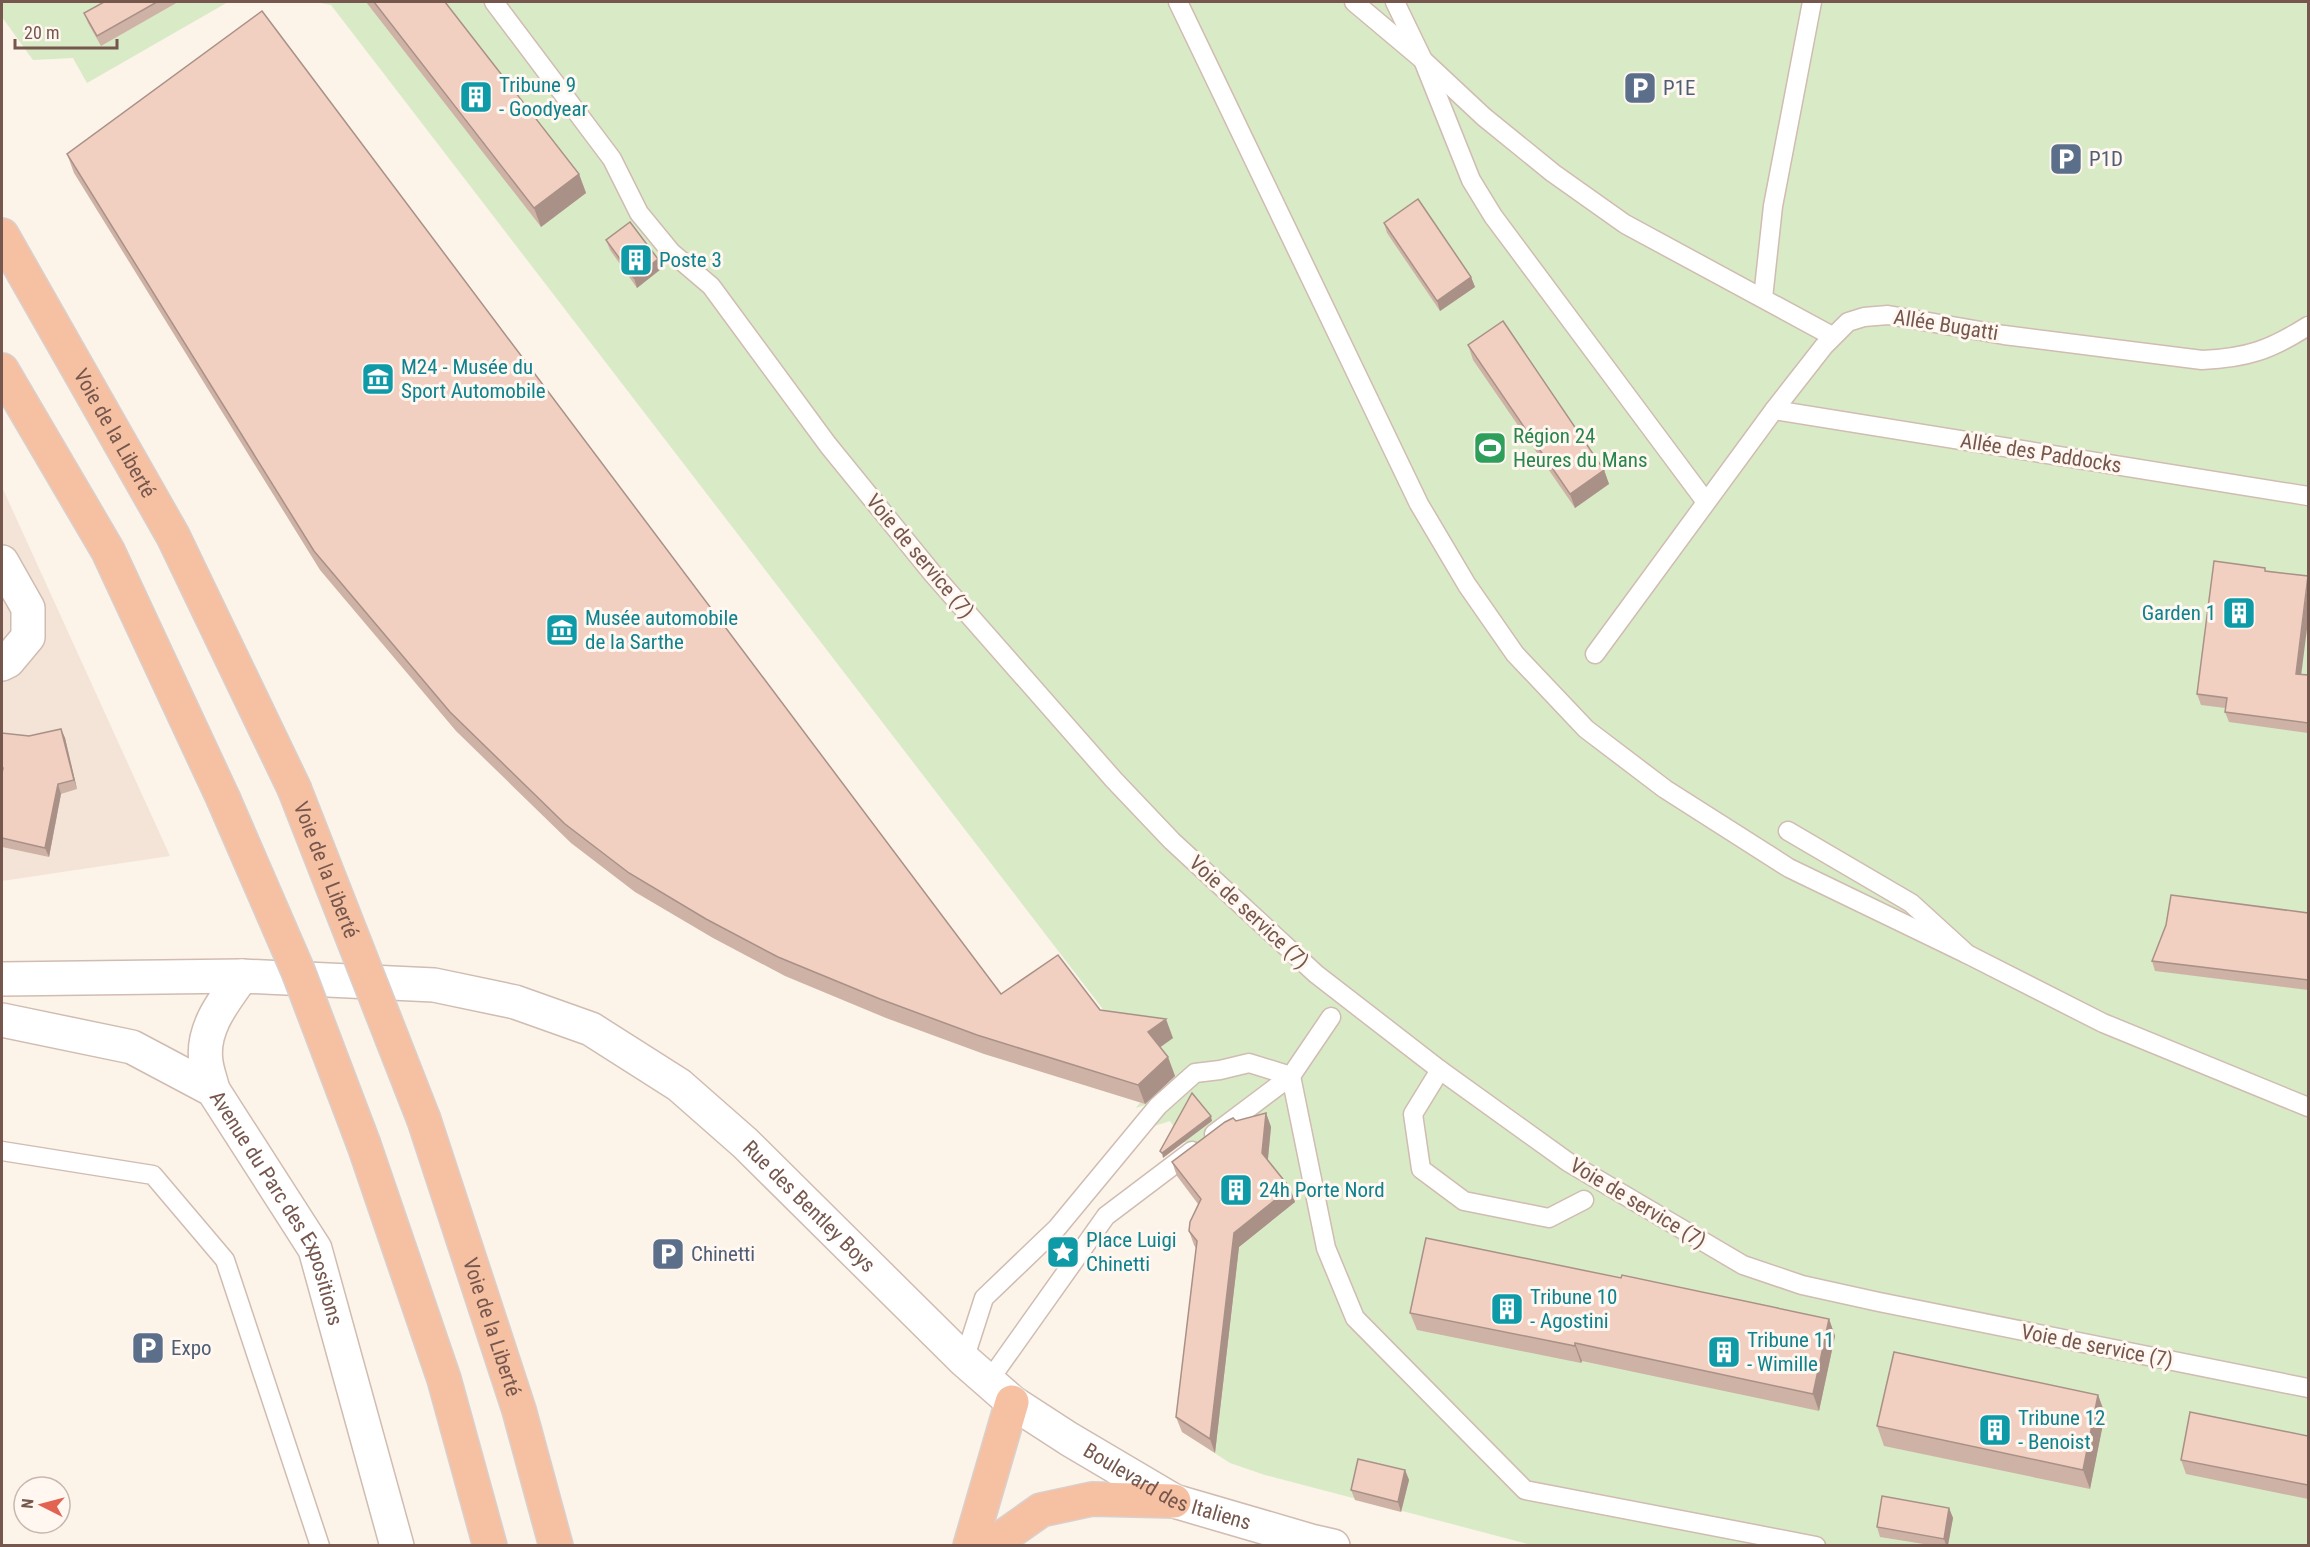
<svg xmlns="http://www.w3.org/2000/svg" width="2310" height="1547" viewBox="0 0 2310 1547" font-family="'Roboto Condensed',sans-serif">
<rect width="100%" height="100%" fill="#fcf3e9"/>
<path fill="#f4e4d7" d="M 2,487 L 170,856 L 2,881 Z"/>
<g fill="#d9eac7">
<path d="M 2,2 L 228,2 L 87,83 L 73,58 L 33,60 L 2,17 Z"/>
<path d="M 315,2 L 2308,2 L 2308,1545 L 1532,1545 L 1265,1475 L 1230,1463 L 1182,1432 L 1202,1255 L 1194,1245 L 1205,1227 L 1192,1150 L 1186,1142 L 1166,1147 L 1176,1130 L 1170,1121 L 1151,1127 L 1154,1102 L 1136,1108 L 1147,1093 L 1119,1030 L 331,5 Z"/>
</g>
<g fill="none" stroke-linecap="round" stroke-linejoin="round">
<defs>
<g id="service">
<path d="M 494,2 L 612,159 L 639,213 L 671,252 L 711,286 L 828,445 L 933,574 L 1114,780 L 1172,841 L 1316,974 L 1440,1070 L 1568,1162 L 1743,1265 L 1802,1285 L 1879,1302 L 2308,1388"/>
<path d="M 1178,2 L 1419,504 L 1467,585 L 1515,654 L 1586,729 L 1665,789 L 1789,868 L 1967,954"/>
<path d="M 1354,2 L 1423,60 L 1471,180 L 1493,216 L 1706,502"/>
<path d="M 1395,2 L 1423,60 L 1484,117 L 1553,173 L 1625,224 L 1832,336"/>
<path d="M 1763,298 L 1773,206 L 1812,2"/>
<path d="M 1774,410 L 2308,496"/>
<path d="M 1595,654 L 1774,410 L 1824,346 L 1848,322 L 1864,317 L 1888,315 L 2004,335 L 2202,360 C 2247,358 2270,350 2308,326"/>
<path d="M 1788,831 L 1911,903 L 1967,954 L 2103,1023 L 2308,1107"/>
<path d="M 1440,1070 L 1413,1114 L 1421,1169 L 1464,1201 L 1549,1218 L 1584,1200"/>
<path d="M 1214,1134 L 1291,1076 L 1326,1248 L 1355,1318 L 1525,1490 L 1816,1546"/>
<path d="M 2,1151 L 153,1175 L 225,1260 L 320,1546"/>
<path d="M 964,1360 L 984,1298 L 1057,1228 L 1158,1106 L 1195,1073 L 1220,1070 L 1249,1063 L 1291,1076 L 1331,1017"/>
<path d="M 988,1382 L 1106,1216 L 1192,1151"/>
</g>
<g id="minor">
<path d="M 2,562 L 28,608 L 28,637 L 8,661 L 2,664"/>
<path id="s1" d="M 2,1020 L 132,1047 L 213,1090 L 315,1249 L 397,1546"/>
<path d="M 213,1090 C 211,1081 207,1071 206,1062 C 201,1029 224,1001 242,976"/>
</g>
<g id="tertiary">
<path id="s2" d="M 2,979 L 242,976 L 434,985 L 515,1002 L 591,1029 L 679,1085 L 745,1143 L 964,1360 L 1012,1402 L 1069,1439 L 1174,1501 L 1311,1541 L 1333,1546"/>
</g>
<g id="trunk">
<path id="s3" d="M 2,235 L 173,536 L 294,788"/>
<path d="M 2,370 L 108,551 L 223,798"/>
<path id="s4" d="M 424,1120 L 519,1410 L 556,1546"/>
<path d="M 364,1145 L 444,1379 L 490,1546"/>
<path d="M 970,1546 L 1012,1402"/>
<path d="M 990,1546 L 1041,1510 L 1092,1499 L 1174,1501"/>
</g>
</defs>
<use href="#service" stroke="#d0bcb1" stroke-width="21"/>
<use href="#minor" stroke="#d0bcb1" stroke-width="36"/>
<use href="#tertiary" stroke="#d0bcb1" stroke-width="36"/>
<use href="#trunk" stroke="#d9d0cd" stroke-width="36"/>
<use href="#service" stroke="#fff" stroke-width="18"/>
<use href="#minor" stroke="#fff" stroke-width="33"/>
<use href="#tertiary" stroke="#fff" stroke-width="33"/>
<use href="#trunk" stroke="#f6c0a3" stroke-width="33"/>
<defs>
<g id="trunk-bridge">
<path id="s5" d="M 294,788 L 424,1120"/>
<path d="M 223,798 L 298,971 L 364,1145"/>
</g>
</defs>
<use href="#trunk-bridge" stroke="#d9d0cd" stroke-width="36" stroke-linecap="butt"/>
<use href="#trunk-bridge" stroke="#f6c0a3" stroke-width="33"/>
</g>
<g fill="#cfb2a6">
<path d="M 104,2 L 178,2 L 101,46 L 88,23 L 84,13 Z"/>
<path d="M 366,2 L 445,2 L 579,174 L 586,193 L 541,227 Z"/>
<path d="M 67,154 L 1001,994 L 1100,1010 L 1173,1038 L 1160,1047 L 1168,1057 L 1175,1076 L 1145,1104 L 984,1054 L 886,1018 L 785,976 L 713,938 L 635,892 L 571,843 L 456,731 L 320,570 L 74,173 Z"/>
<path d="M 1384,223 L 1471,277 L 1475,287 L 1440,311 L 1387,233 Z"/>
<path d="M 606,240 L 658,259 L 661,269 L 637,288 L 610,250 Z"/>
<path d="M 1468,345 L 1604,470 L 1609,484 L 1575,508 L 1473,360 Z"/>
<path d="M 2302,674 L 2308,675 L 2308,733 L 2229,722 L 2225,712 L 2225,708 L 2201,705 L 2197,694 Z"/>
<path d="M 61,729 L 65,738 L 77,789 L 61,794 L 49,857 L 2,847 L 2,733 L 29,736 Z"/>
<path d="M 2308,913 L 2308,990 L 2155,971 L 2152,961 Z"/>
<path d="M 1266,1113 L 1271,1127 L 1268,1160 L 1290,1188 L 1295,1202 L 1239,1247 L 1215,1453 L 1182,1432 L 1176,1417 L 1196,1248 L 1194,1245 L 1189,1231 L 1198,1204 L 1177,1176 L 1172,1162 L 1236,1121 Z"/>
<path d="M 1621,1278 L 1829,1319 L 1835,1336 L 1819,1411 L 1582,1361 L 1581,1363 L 1417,1330 L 1410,1313 Z"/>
<path d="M 2098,1395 L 2105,1414 L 2090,1489 L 1884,1446 L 1877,1426 Z"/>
<path d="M 2308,1436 L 2308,1499 L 2186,1474 L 2181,1460 Z"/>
<path d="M 1405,1470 L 1409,1480 L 1401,1512 L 1355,1500 L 1351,1490 Z"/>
<path d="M 1949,1508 L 1953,1518 L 1948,1545 L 1930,1545 L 1880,1537 L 1877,1527 Z"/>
</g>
<g fill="#a99187">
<path d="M 579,174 L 586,193 L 541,227 L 534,208 Z"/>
<path d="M 658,259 L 661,269 L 637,288 L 634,278 Z"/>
<path d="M 1471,277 L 1475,287 L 1440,311 L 1437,301 Z"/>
<path d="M 1604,470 L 1609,484 L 1575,508 L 1570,494 Z"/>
<path d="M 2308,579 L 2308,621 L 2300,684 L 2296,674 Z"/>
<path d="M 61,729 L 65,738 L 77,789 L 74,780 Z"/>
<path d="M 58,784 L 61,794 L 49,857 L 45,848 Z"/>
<path d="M 1166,1019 L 1173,1038 L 1155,1051 L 1148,1032 Z"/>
<path d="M 1168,1057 L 1175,1076 L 1145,1104 L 1138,1085 Z"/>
<path d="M 1266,1113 L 1271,1127 L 1267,1167 L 1262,1153 Z"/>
<path d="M 1211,1116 L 1212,1121 L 1163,1158 L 1162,1153 Z"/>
<path d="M 1290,1188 L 1295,1202 L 1239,1247 L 1215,1453 L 1210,1439 L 1234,1233 Z"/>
<path d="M 1829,1319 L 1835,1336 L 1819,1411 L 1813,1394 Z"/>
<path d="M 1575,1343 L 1582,1361 L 1581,1363 L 1575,1346 Z"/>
<path d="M 2098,1395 L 2105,1414 L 2090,1489 L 2083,1470 Z"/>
<path d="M 1405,1470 L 1409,1480 L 1401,1512 L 1398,1502 Z"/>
<path d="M 1949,1508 L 1953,1518 L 1948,1545 L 1946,1545 L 1944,1539 Z"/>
</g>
<g fill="#f1cfc1" stroke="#a99187" stroke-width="1.5">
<path d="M 104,2 L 157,2 L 97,36 L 84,13 Z"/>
<path d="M 374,2 L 445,2 L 579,174 L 534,208 Z"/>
<path d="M 262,11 L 1001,994 L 1058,955 L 1100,1010 L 1166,1019 L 1148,1032 L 1168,1057 L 1138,1085 L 977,1035 L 880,999 L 778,957 L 706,919 L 629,873 L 565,824 L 450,712 L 314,551 L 67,154 Z"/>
<path d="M 1418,199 L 1471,277 L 1437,301 L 1384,223 Z"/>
<path d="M 630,222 L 658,259 L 634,278 L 606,240 Z"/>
<path d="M 1503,321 L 1604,470 L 1570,494 L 1468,345 Z"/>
<path d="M 2214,561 L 2265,568 L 2265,571 L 2308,576 L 2296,674 L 2308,675 L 2308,723 L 2225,712 L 2227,698 L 2197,694 Z"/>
<path d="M 61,729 L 74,780 L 58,784 L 45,848 L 2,838 L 2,773 L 3,768 L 2,767 L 2,733 L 29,736 Z"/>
<path d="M 2171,895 L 2308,913 L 2308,980 L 2152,961 L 2166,925 Z"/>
<path d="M 1192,1093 L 1211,1116 L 1162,1153 L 1160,1151 Z"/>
<path d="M 1266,1113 L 1262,1153 L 1290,1188 L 1234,1233 L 1210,1439 L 1176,1417 L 1197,1241 L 1189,1231 L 1190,1222 L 1201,1199 L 1172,1162 L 1225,1122 L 1233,1118 L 1236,1121 Z"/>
<path d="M 1426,1238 L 1621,1278 L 1622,1275 L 1829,1319 L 1813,1394 L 1575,1343 L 1575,1346 L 1410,1313 Z"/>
<path d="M 1894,1352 L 2098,1395 L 2083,1470 L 1877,1426 Z"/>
<path d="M 2190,1412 L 2308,1436 L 2308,1485 L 2181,1460 Z"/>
<path d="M 1358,1459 L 1405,1470 L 1398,1502 L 1351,1490 Z"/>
<path d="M 1882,1496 L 1949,1508 L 1944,1539 L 1877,1527 Z"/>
</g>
<defs>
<symbol id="parking-square" viewBox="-11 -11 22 22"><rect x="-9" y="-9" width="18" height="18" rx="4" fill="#5c6f8a" stroke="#fff7f0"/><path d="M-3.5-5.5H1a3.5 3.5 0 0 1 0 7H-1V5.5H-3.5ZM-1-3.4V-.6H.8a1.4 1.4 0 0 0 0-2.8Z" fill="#fff"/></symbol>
<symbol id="building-square" viewBox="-11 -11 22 22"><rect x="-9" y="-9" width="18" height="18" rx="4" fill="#0f9aa8" stroke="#fff7f0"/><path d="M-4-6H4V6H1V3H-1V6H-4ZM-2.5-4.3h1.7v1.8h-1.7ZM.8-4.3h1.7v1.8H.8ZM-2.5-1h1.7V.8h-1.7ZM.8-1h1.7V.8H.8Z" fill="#fff"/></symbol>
<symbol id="museum-square" viewBox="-11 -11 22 22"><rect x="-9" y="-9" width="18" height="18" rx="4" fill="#0f9aa8" stroke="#fff7f0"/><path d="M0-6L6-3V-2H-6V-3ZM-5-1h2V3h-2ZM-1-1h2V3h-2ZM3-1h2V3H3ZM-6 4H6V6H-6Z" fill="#fff"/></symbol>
<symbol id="stadium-square" viewBox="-11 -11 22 22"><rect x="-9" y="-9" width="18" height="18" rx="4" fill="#2e9e5b" stroke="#fff7f0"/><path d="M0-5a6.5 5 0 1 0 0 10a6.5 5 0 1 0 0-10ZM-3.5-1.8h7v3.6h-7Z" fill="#fff"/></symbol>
<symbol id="sight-square" viewBox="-11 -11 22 22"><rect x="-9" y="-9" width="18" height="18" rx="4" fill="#0f9aa8" stroke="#fff7f0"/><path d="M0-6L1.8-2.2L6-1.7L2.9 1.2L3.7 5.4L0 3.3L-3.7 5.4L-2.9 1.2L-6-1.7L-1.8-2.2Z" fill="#fff"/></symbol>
</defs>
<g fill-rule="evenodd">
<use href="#parking-square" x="1621" y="69" width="38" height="38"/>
<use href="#building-square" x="457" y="78" width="38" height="38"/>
<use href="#parking-square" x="2047" y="140" width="38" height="38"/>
<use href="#building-square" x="617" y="241" width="38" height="38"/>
<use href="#museum-square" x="359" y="360" width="38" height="38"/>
<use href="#stadium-square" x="1471" y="429" width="38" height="38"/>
<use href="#building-square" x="2220" y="594" width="38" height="38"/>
<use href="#museum-square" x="543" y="611" width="38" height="38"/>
<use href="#building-square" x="1217" y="1171" width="38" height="38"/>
<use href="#sight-square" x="1044" y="1233" width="38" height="38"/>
<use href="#parking-square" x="649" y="1235" width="38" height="38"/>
<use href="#building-square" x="1488" y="1290" width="38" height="38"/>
<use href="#parking-square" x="129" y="1329" width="38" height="38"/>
<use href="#building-square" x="1705" y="1333" width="38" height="38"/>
<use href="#building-square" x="1976" y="1411" width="38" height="38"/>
</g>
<g text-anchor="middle" stroke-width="6" stroke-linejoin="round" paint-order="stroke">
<g font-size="21" fill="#0d838f" stroke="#fff7f0" text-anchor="start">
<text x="499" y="92">Tribune 9<tspan x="499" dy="24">- Goodyear</tspan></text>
<text x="659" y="267">Poste 3</text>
<text x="401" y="374">M24 - Musée du<tspan x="401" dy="24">Sport Automobile</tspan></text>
<text x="2216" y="620" text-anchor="end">Garden 1</text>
<text x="585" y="625">Musée automobile<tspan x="585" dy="24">de la Sarthe</tspan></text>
<text x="1259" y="1197">24h Porte Nord</text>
<text x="1086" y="1247">Place Luigi<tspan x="1086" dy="24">Chinetti</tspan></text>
<text x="1530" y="1304">Tribune 10<tspan x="1530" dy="24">- Agostini</tspan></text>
<text x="1747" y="1347">Tribune 11<tspan x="1747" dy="24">- Wimille</tspan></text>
<text x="2018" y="1425">Tribune 12<tspan x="2018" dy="24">- Benoist</tspan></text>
</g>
<g font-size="21" fill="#4e5e75" stroke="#fff7f0" text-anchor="start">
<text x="1663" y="95">P1E</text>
<text x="2089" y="166">P1D</text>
<text x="691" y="1261">Chinetti</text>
<text x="171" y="1355">Expo</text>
</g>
<g font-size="21" fill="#76574d" stroke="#fff7f0">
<text transform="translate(1946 325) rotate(9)" y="7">Allée Bugatti</text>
<text dy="7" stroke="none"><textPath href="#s3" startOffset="228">Voie de la Liberté</textPath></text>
<text transform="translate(2041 453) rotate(9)" y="7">Allée des Paddocks</text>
<text transform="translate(920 556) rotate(50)" y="7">Voie de service (7)</text>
<text dy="7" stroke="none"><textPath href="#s5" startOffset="88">Voie de la Liberté</textPath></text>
<text transform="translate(1249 912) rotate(43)" y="7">Voie de service (7)</text>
<text transform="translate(1638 1203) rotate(31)" y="7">Voie de service (7)</text>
<text dy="7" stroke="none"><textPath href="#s2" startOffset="878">Rue des Bentley Boys</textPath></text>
<text dy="7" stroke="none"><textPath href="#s1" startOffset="360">Avenue du Parc des Expositions</textPath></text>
<text dy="7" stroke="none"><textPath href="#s4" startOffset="218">Voie de la Liberté</textPath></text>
<text transform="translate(2097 1346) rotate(11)" y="7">Voie de service (7)</text>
<text dy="7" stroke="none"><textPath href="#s2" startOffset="1338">Boulevard des Italiens</textPath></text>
</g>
<g font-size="21" fill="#27864d" stroke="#fff7f0" text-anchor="start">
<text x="1513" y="443">Région 24<tspan x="1513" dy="24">Heures du Mans</tspan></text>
</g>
</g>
<rect width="2310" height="1547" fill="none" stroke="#76574d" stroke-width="6"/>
<g transform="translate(42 1505) rotate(276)"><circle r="28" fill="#fff7f0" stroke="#c8b7af" stroke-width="1.5"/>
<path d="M0-4.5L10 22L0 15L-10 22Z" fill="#e26352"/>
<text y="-9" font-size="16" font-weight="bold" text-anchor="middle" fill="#76574d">N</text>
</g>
<path d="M15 39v9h102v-9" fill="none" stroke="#76574d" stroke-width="3"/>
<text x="24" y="39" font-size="18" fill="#76574d" stroke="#fff7f0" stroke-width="4.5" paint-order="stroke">20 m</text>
</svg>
